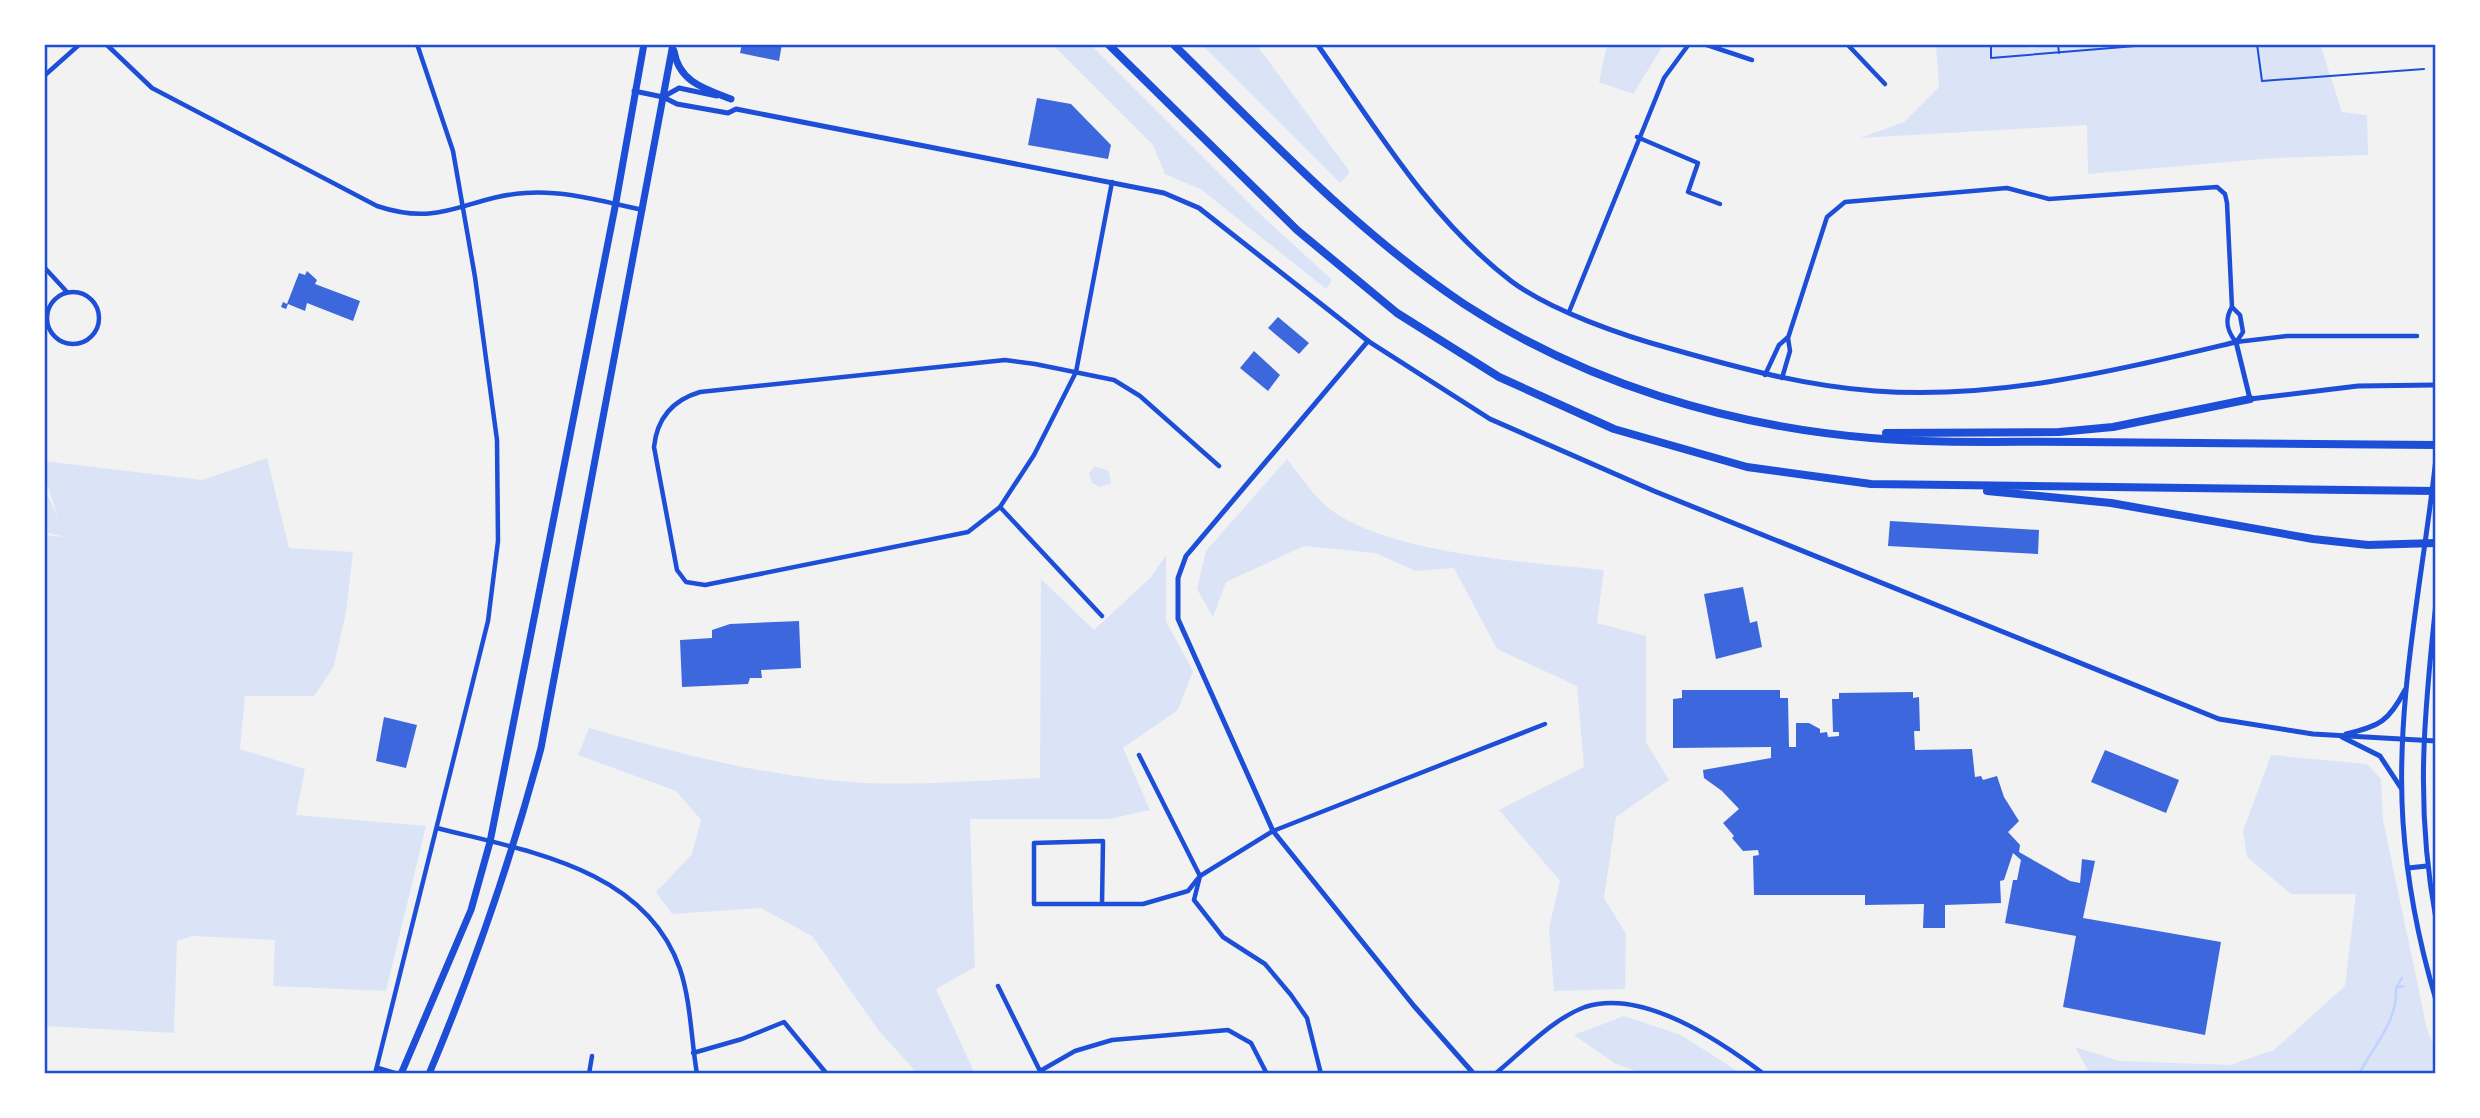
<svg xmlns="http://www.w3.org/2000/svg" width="2480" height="1118" viewBox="0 0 2480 1118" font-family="Raleway,sans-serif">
<rect width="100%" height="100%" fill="#f2f2f2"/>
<g fill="#dbe4f7">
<path d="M 1052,44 L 1090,44 L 1259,213 L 1332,280 L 1326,289 L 1202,190 L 1165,174 L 1153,145 Z"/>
<path d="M 1201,44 L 1256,44 L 1350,172 L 1340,183 Z"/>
<path d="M 1607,44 L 1664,44 L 1633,94 L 1599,82 Z"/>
<path d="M 1936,44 L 2021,44 L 2031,49 L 2048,44 L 2320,44 L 2342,112 L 2367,115 L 2368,155 L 2275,158 L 2088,174 L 2087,125 L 1860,138 L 1904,122 L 1939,87 Z"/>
<path d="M 267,458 L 289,548 L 353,552 L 346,612 L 334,666 L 314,696 L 245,696 L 240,749 L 305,769 L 296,815 L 426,826 L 386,991 L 273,986 L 275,940 L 192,936 L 177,941 L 174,1033 L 44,1026 L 44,535 L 65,537 L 44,532 L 44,488 L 58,517 L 44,475 L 44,461 L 202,480 Z"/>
<path d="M 1287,459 C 1299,474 1311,492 1325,505 C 1381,554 1530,562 1604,570 L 1597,623 L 1646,636 L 1646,742 L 1669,780 L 1616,817 L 1604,898 L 1626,934 L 1625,989 L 1554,991 L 1549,928 L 1560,881 L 1499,810 L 1584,767 L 1577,686 L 1497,649 L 1454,568 L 1416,571 L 1375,553 L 1304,546 L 1226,582 L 1213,617 L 1197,589 L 1206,551 Z"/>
<path d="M 1095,466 L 1109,471 L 1111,484 L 1100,487 L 1092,483 L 1089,473 Z"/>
<path d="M 1166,555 L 1166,621 L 1193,671 L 1178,710 L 1123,748 L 1150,810 L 1109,819 L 970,819 L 975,967 L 936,989 L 975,1074 L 918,1074 L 879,1031 L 812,936 L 761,908 L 672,914 L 656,892 L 692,854 L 701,820 L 676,791 L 578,755 L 589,728 C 679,754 771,778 865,783 C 922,785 982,780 1040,778 L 1041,579 L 1094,630 L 1151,577 Z"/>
<path d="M 2271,755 L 2367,764 L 2381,779 L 2383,820 L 2427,1029 L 2436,1051 L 2436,1074 L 2090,1074 L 2075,1047 L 2120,1061 L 2230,1065 L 2274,1050 L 2345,986 L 2356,894 L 2291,894 L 2247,857 L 2243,831 Z"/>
<path d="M 1624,1016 L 1681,1035 L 1742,1074 L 1644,1074 L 1616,1064 L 1574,1035 Z"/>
</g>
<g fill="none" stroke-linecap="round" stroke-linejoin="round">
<g stroke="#bfd3fe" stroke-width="2.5">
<path d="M 2396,988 L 2402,978"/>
<path d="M 2359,1074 C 2374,1045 2398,1021 2396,988 L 2403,986"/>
</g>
</g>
<g fill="#3d67dc">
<path d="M 742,44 L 782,44 L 779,61 L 740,53 Z"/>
<path d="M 1037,98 L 1071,104 L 1111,145 L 1108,159 L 1028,145 Z"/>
<path d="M 307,271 L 317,280 L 315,284 L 360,301 L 353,321 L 307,303 L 305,311 L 288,304 L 286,309 L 281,307 L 283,302 L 287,304 L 299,273 L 305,275 Z"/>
<path d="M 1278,317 L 1309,343 L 1299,354 L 1268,328 Z"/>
<path d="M 1254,351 L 1280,375 L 1268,391 L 1240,368 Z"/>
<path d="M 1890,521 L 2039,530 L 2038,554 L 1888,546 Z"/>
<path d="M 1743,587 L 1750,623 L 1757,621 L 1762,647 L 1716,659 L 1704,594 Z"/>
<path d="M 799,621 L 801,668 L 761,670 L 762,678 L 750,678 L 748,684 L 682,687 L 680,640 L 712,638 L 712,630 L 730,624 Z"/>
<path d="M 1682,690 L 1780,690 L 1780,698 L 1788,698 L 1789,747 L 1796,747 L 1796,723 L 1809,723 L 1820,729 L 1820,733 L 1827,732 L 1828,737 L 1839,736 L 1839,732 L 1833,732 L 1832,699 L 1839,699 L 1839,693 L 1913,692 L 1913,698 L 1919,697 L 1920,731 L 1914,731 L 1915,750 L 1972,749 L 1975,777 L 1981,776 L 1983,780 L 1997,776 L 2004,797 L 2019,821 L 2008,832 L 2020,845 L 2019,852 L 2070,881 L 2080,883 L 2082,859 L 2095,861 L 2083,918 L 2221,942 L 2205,1035 L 2063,1007 L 2076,936 L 2005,923 L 2013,880 L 2017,880 L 2021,860 L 2013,853 L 2004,880 L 2000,881 L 2001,903 L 1945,905 L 1945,928 L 1923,928 L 1924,904 L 1865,905 L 1865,895 L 1754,895 L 1753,856 L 1759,855 L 1758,850 L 1743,851 L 1732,838 L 1734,836 L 1723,823 L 1739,809 L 1722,791 L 1704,778 L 1703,770 L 1771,758 L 1771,747 L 1673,748 L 1673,699 L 1682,698 Z"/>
<path d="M 384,717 L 417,725 L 406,768 L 376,761 Z"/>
<path d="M 2105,750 L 2179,780 L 2166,813 L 2091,782 Z"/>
</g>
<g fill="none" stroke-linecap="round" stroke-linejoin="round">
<g stroke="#1d4ed8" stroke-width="2">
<path d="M 1991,44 L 1991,58 L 2160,44"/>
<path d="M 2058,44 L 2059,53"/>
<path d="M 2257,44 L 2262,81 L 2424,69"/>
</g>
<g stroke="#1d4ed8" stroke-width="4.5">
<path d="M 106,44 L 152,88 L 377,206 C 443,228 465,197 525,193 C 566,190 604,202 643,210"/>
<path d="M 1704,44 L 1752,60"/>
<path d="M 1847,44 L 1885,84"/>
<path d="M 44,76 L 80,44"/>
<path d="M 1637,137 L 1698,163 L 1688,192 L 1720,204"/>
<path d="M 44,267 L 67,292"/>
<circle cx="73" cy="318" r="26"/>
<path d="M 2232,307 L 2240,315 L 2243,332 L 2237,341"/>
<path d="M 1569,312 L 1664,78 L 1689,44"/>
<path d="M 2236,342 L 2287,336 L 2417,336"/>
<path d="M 1765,375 L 1779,345 L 1787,338"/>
<path d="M 1782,378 L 1790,351 L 1788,338 L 1827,217 L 1845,202 L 2007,188 L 2049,199 L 2217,187 L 2225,194 L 2227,203 L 2232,307 C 2224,320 2227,331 2236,342"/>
<path d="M 1000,507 L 1034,455 L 1076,372 L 1112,182"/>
<path d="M 1102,616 L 1000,507 L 968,532 L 705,585 L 686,582 L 677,570 L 654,447 C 657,418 673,400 700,392 L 1005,360 L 1035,364 L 1114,380 L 1140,396 L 1219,466"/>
<path d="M 1139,755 L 1200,876 L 1194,900 L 1223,937 L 1265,964 L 1291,995 L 1307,1018 L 1321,1074"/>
<path d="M 437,828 C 526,851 645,868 680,969 C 691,1002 691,1039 697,1074"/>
<path d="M 1102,904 L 1103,841 L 1034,843 L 1034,904 L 1143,904 L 1188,891 L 1200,876 L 1273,831 L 1545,724"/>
<path d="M 998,986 L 1040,1071 L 1075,1051 L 1112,1040 L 1228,1030 L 1251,1043 L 1267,1074"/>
<path d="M 693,1053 L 742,1039 L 784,1022 L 827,1074"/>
<path d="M 378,1068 L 398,1074"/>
<path d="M 375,1074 L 488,621 L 498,541 L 497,440 L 475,277 L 453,151 L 417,44"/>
<path d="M 589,1074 L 592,1056"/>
<path d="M 1495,1074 C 1522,1052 1552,1019 1585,1007 C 1643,988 1720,1041 1764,1074"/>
</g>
<g stroke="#1d4ed8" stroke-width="5">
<path d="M 1317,44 C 1376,128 1429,218 1511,281 C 1551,311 1624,336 1672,349 C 1739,368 1805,386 1875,391 C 1998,400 2118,370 2236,342 L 2250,399 L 2358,386 L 2436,385"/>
<path d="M 634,91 L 663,97 L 677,104 L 728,113 L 736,109 L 1164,193 L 1199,208 L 1368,341 L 1490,419 L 1654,491 L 2219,719 L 2313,734 L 2436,741"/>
<path d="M 663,97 L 679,88 L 717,96"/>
<path d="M 1368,341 L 1186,556 L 1178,578 L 1178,619 L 1273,831 L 1414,1006 L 1474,1074"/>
<path d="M 2436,458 C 2423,578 2395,701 2403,822 C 2407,881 2419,943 2436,1000"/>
<path d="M 2436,603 C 2424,714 2415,807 2436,919"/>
<path d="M 2346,734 C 2380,726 2389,721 2405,690"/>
<path d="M 2342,737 L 2380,756 L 2401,788"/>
<path d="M 2408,868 L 2427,866"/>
</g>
<g stroke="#1d4ed8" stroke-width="7">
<path d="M 674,51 C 679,82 705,89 731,99"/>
<path d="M 401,1074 L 471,910 L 490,842 L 616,202 L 644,44"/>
<path d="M 429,1074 C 474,967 511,860 541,748 L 673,44"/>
</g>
<g stroke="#1d4ed8" stroke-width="8">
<path d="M 1108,44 L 1297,230 L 1397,313 L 1499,377 L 1614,429 L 1747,467 L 1871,484 L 2436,491"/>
<path d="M 1173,44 C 1266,135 1355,231 1464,304 C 1585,383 1728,426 1871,438 C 1940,444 2011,441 2080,442 C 2199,443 2318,443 2436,445"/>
<path d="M 1886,433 L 2059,432 L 2113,427 L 2250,399"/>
<path d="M 1987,491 L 2111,503 L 2313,539 L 2368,545 L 2436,543"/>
</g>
</g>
<rect width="2480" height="1118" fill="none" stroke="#ffffff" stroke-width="91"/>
<rect x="46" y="46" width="2388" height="1026" fill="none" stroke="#1d4ed8" stroke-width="2.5"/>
</svg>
